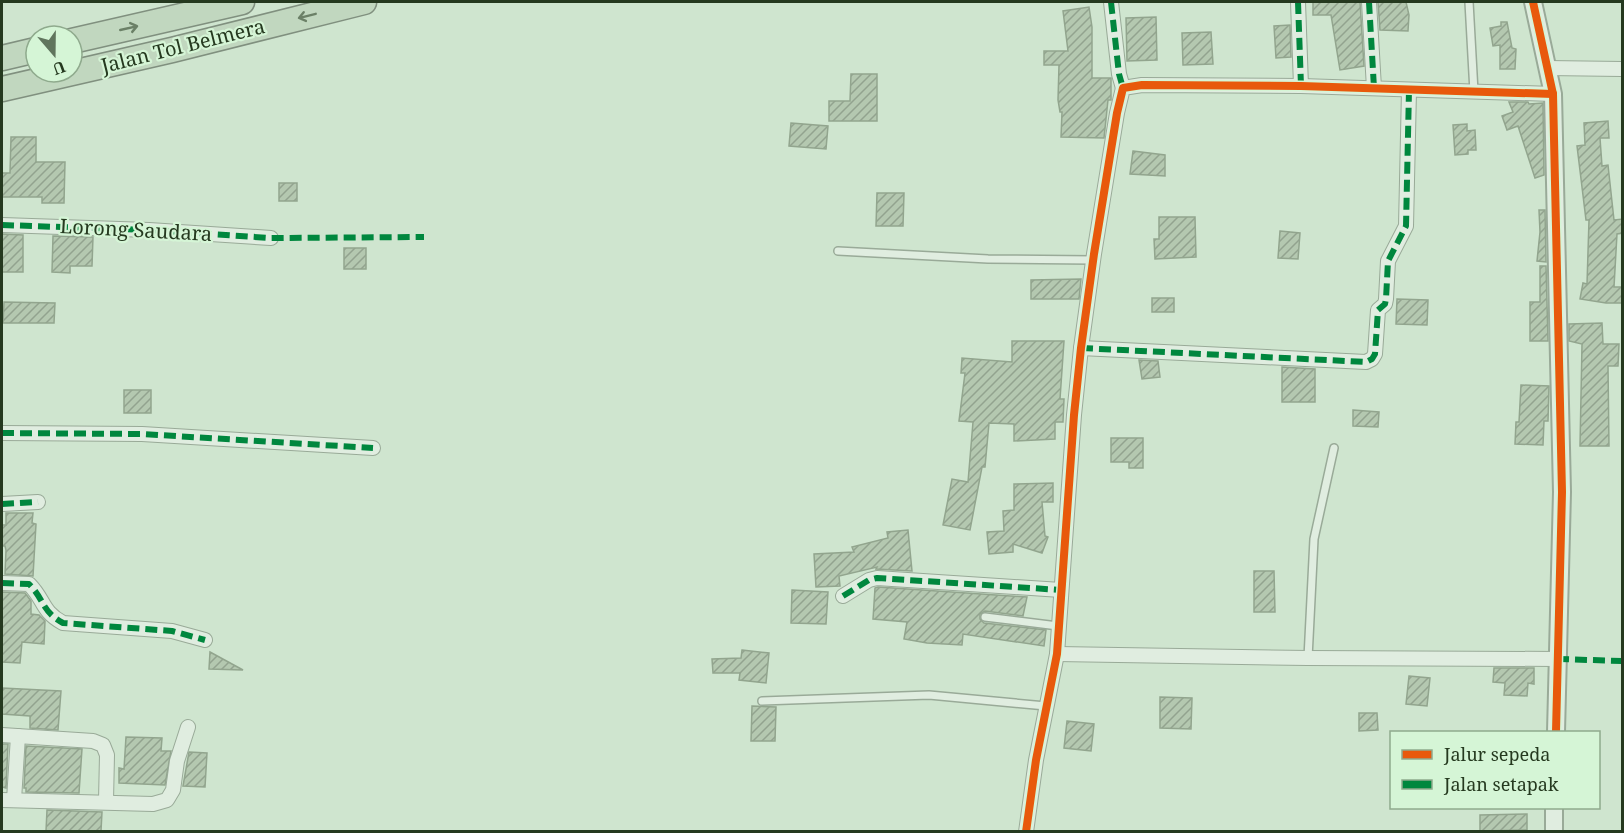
<svg xmlns="http://www.w3.org/2000/svg" width="1624" height="833" viewBox="0 0 1624 833" font-family="'Noto Serif',serif">
<defs>
<pattern id="building-hatch" width="6" height="6" patternUnits="userSpaceOnUse" patternTransform="scale(1.5)"><rect width="6" height="6" fill="#b4c8b0"/><path d="M-1 1l2-2M0 6l6-6M5 7l2-2" fill="none" stroke="#92a38f"/></pattern>
</defs>
<rect width="100%" height="100%" fill="#cfe5cf"/>
<g fill="url(#building-hatch)" stroke="#92a58e" stroke-width="1.5">
<path d="M 1313,2 L 1360,2 L 1364,66 L 1340,70 L 1331,15 L 1313,15 Z"/>
<path d="M 1378,2 L 1406,2 L 1409,15 L 1408,31 L 1380,30 Z"/>
<path d="M 1089,7 L 1092,27 L 1092,78 L 1111,78 L 1111,100 L 1108,100 L 1104,138 L 1061,137 L 1062,112 L 1060,112 L 1058,100 L 1059,65 L 1044,65 L 1044,51 L 1068,51 L 1063,11 Z"/>
<path d="M 1156,17 L 1157,60 L 1127,61 L 1126,18 Z"/>
<path d="M 1501,22 L 1507,22 L 1512,48 L 1516,49 L 1515,69 L 1500,69 L 1500,45 L 1493,46 L 1490,28 L 1501,26 Z"/>
<path d="M 1290,25 L 1291,57 L 1276,58 L 1274,26 Z"/>
<path d="M 1211,32 L 1213,64 L 1183,65 L 1182,33 Z"/>
<path d="M 851,74 L 877,74 L 877,121 L 829,121 L 829,101 L 850,101 Z"/>
<path d="M 1509,102 L 1528,102 L 1529,104 L 1543,103 L 1544,175 L 1535,178 L 1518,126 L 1507,130 L 1502,116 L 1513,112 Z"/>
<path d="M 1608,121 L 1609,138 L 1600,138 L 1602,166 L 1608,165 L 1614,220 L 1623,219 L 1623,233 L 1617,234 L 1614,287 L 1623,287 L 1623,303 L 1606,303 L 1580,299 L 1583,283 L 1587,284 L 1589,220 L 1586,220 L 1577,146 L 1585,145 L 1584,123 Z"/>
<path d="M 791,123 L 828,126 L 826,149 L 789,146 Z"/>
<path d="M 1467,124 L 1467,131 L 1475,130 L 1476,150 L 1468,150 L 1468,154 L 1455,155 L 1453,125 Z"/>
<path d="M 11,137 L 36,137 L 36,162 L 65,162 L 64,203 L 42,203 L 42,197 L 2,197 L 2,173 L 10,173 Z"/>
<path d="M 1133,151 L 1165,155 L 1165,176 L 1130,174 Z"/>
<rect x="279" y="183" width="18" height="18"/>
<path d="M 877,193 L 904,193 L 903,226 L 876,226 Z"/>
<path d="M 1539,210 L 1545,210 L 1546,262 L 1537,261 L 1540,232 Z"/>
<path d="M 1159,217 L 1195,217 L 1196,257 L 1155,259 L 1154,239 L 1159,239 Z"/>
<path d="M 1280,231 L 1300,233 L 1298,259 L 1278,258 Z"/>
<path d="M 2,234 L 23,235 L 23,272 L 2,272 Z"/>
<path d="M 53,236 L 93,237 L 92,266 L 70,266 L 70,273 L 52,272 Z"/>
<rect x="344" y="248" width="22" height="21"/>
<path d="M 1540,266 L 1546,266 L 1548,341 L 1530,341 L 1530,302 L 1540,302 Z"/>
<path d="M 1081,279 L 1079,299 L 1031,299 L 1031,280 Z"/>
<rect x="1152" y="298" width="22" height="14"/>
<path d="M 1397,299 L 1428,300 L 1427,325 L 1396,324 Z"/>
<path d="M 4,302 L 55,303 L 54,323 L 3,323 Z"/>
<path d="M 1602,323 L 1603,344 L 1619,344 L 1618,366 L 1608,366 L 1609,446 L 1580,446 L 1582,344 L 1569,341 L 1569,324 Z"/>
<path d="M 1012,341 L 1064,341 L 1060,399 L 1064,399 L 1063,422 L 1055,422 L 1055,439 L 1014,441 L 1014,424 L 989,423 L 985,467 L 982,467 L 970,530 L 943,525 L 952,479 L 968,482 L 973,422 L 959,421 L 965,373 L 961,373 L 962,358 L 1012,362 Z"/>
<path d="M 1139,360 L 1158,361 L 1160,377 L 1142,379 Z"/>
<path d="M 1282,367 L 1315,369 L 1315,402 L 1282,402 Z"/>
<path d="M 1521,385 L 1549,386 L 1548,421 L 1544,421 L 1543,445 L 1515,444 L 1516,422 L 1519,422 Z"/>
<rect x="124" y="390" width="27" height="23"/>
<path d="M 1353,410 L 1379,412 L 1378,427 L 1353,426 Z"/>
<path d="M 1111,438 L 1143,438 L 1143,468 L 1129,468 L 1129,462 L 1111,462 Z"/>
<path d="M 1053,483 L 1053,502 L 1042,502 L 1045,536 L 1048,537 L 1042,553 L 1013,544 L 1013,552 L 989,554 L 987,532 L 1004,531 L 1003,511 L 1014,510 L 1014,484 Z"/>
<path d="M 6,513 L 33,513 L 32,523 L 36,524 L 33,576 L 5,574 L 6,550 L 5,546 L 2,546 L 2,525 L 6,525 Z"/>
<path d="M 908,530 L 912,571 L 876,569 L 877,567 L 839,576 L 840,586 L 816,587 L 814,554 L 854,552 L 852,547 L 888,538 L 887,532 Z"/>
<path d="M 1254,571 L 1274,571 L 1275,612 L 1254,612 Z"/>
<path d="M 878,587 L 1027,597 L 1023,616 L 985,611 L 980,614 L 980,619 L 984,623 L 1046,630 L 1044,646 L 963,634 L 962,645 L 927,643 L 904,639 L 907,622 L 873,619 L 875,588 Z"/>
<path d="M 792,590 L 828,592 L 826,624 L 791,623 Z"/>
<path d="M 2,592 L 25,593 L 31,601 L 31,614 L 39,615 L 45,621 L 44,644 L 22,642 L 20,663 L 2,662 Z"/>
<path d="M 742,650 L 769,653 L 766,683 L 739,680 L 740,673 L 713,673 L 712,659 L 741,658 Z"/>
<path d="M 210,652 L 243,670 L 209,669 Z"/>
<path d="M 1494,668 L 1534,668 L 1534,684 L 1528,683 L 1527,696 L 1504,695 L 1505,683 L 1493,682 Z"/>
<path d="M 1409,676 L 1430,678 L 1427,706 L 1406,704 Z"/>
<path d="M 2,688 L 61,691 L 58,730 L 30,728 L 30,716 L 2,714 Z"/>
<path d="M 1160,697 L 1192,698 L 1191,729 L 1160,728 Z"/>
<path d="M 752,706 L 776,707 L 775,741 L 751,741 Z"/>
<path d="M 1359,713 L 1377,713 L 1378,730 L 1359,731 Z"/>
<path d="M 1067,721 L 1094,724 L 1091,751 L 1064,748 Z"/>
<path d="M 126,737 L 162,738 L 161,751 L 171,751 L 165,785 L 119,783 L 119,768 L 124,769 Z"/>
<path d="M 2,744 L 8,744 L 6,788 L 2,787 Z"/>
<path d="M 26,746 L 82,749 L 79,793 L 26,792 L 26,788 L 24,788 Z"/>
<path d="M 189,752 L 207,753 L 205,787 L 183,786 Z"/>
<path d="M 47,810 L 102,812 L 101,831 L 46,831 Z"/>
<path d="M 1527,814 L 1527,830 L 1480,831 L 1480,815 Z"/>
</g>
<g fill="none" stroke-linecap="round" stroke-linejoin="round">
<defs>
<g id="service">
<path d="M 1469,2 L 1474,92"/>
<path d="M 838,251 L 988,259 L 1093,260"/>
<path d="M 985,617 L 1058,626"/>
<path d="M 1308,658 L 1314,539 L 1334,448"/>
<path d="M 762,701 L 929,695 L 1046,706"/>
</g>
<g id="minor">
<path d="M 1111,2 L 1119,74 L 1123,88"/>
<path d="M 1298,2 L 1301,86"/>
<path d="M 1369,2 L 1374,88"/>
<path d="M 1547,68 L 1622,69"/>
<path d="M 2,225 L 149,230 L 271,238"/>
<path d="M 1081,348 L 1366,362 L 1372,359 L 1375,354 L 1378,310 L 1385,304 L 1386,299 L 1388,261 L 1406,226 L 1409,90"/>
<path d="M 2,433 L 142,434 L 373,448"/>
<path d="M 2,504 L 38,502"/>
<path d="M 2,583 L 29,584 C 45,600 41,611 63,623 L 172,631 L 205,640"/>
<path d="M 843,596 L 869,580 L 877,578 L 1061,590"/>
<path d="M 1057,654 L 1308,658 L 1557,659"/>
<path d="M 2,735 L 93,741 L 103,745 L 107,755 L 106,801"/>
<path d="M 2,800 L 153,804 L 167,800 L 173,790 L 177,761 L 188,727"/>
<path d="M 14,800 L 18,736"/>
<path d="M 1026,832 L 1036,760 L 1057,654 L 1074,415 L 1081,348 L 1094,254 L 1117,113 L 1123,88 L 1142,85 L 1301,86 L 1553,94"/>
</g>
<g id="tertiary">
<path d="M 1533,2 L 1553,94 L 1562,492 L 1556,732"/>
<path d="M 1554,832 L 1554,808"/>
</g>
<g id="motorway">
<path d="M 72,41 L 242,2"/>
<path d="M 2,58 L 36,50"/>
<path d="M 2,89 L 172,50 L 364,2"/>
</g>
</defs>
<use href="#service" stroke="#99aa98" stroke-width="10"/>
<use href="#minor" stroke="#99aa98" stroke-width="16"/>
<use href="#tertiary" stroke="#99aa98" stroke-width="20"/>
<use href="#motorway" stroke="#80907f" stroke-width="27"/>
<use href="#service" stroke="#e0ede0" stroke-width="7"/>
<use href="#minor" stroke="#e0ede0" stroke-width="14"/>
<use href="#tertiary" stroke="#e0ede0" stroke-width="16"/>
<use href="#motorway" stroke="#c1d7bf" stroke-width="24"/>
<g stroke="#00873e" stroke-width="6" stroke-dasharray="12 6" stroke-linecap="butt">
<path d="M 1111,2 L 1119,74 L 1123,88"/>
<path d="M 1298,2 L 1301,86"/>
<path d="M 1369,2 L 1374,88"/>
<path d="M 2,225 L 149,230 L 271,238 L 424,237"/>
<path d="M 1081,348 L 1366,362 L 1372,359 L 1375,354 L 1378,310 L 1385,304 L 1386,299 L 1388,261 L 1406,226 L 1409,90"/>
<path d="M 2,433 L 142,434 L 373,448"/>
<path d="M 2,504 L 38,502"/>
<path d="M 2,583 L 29,584 C 45,600 41,611 63,623 L 172,631 L 205,640"/>
<path d="M 843,596 L 869,580 L 877,578 L 1061,590"/>
<path d="M 1557,659 L 1622,661"/>
</g>
<defs>
<g id="cycleway">
<path d="M 1533,2 L 1553,94 L 1562,492 L 1556,732"/>
<path d="M 1026,832 L 1036,760 L 1057,654 L 1074,415 L 1081,348 L 1094,254 L 1117,113 L 1123,88 L 1142,85 L 1301,86 L 1553,94"/>
</g>
</defs>
<use href="#cycleway" stroke="#d5f5d6" stroke-width="11"/>
<use href="#cycleway" stroke="#e8590c" stroke-width="8"/>
</g>
<defs><path id="oneway-shaft" d="M-6 0H5M1.5-3L5.5 0L1.5 3" fill="none" stroke-width="1.6" stroke-linecap="round" stroke-linejoin="round" transform="scale(1.5)"/></defs>
<g stroke="#6b8067">
<use href="#oneway-shaft" transform="translate(307 16) rotate(166)"/>
<use href="#oneway-shaft" transform="translate(129 28) rotate(-13)"/>
</g>
<g text-anchor="middle" stroke-width="4.5" stroke-linejoin="round" paint-order="stroke">
<g font-size="20" fill="#25391f" stroke="#d5f5d6">
<text transform="translate(183 46) rotate(-14)" y="7">Jalan Tol Belmera</text>
<text transform="translate(136 230) rotate(3)" y="7">Lorong Saudara</text>
</g>
</g>
<rect width="1624" height="833" fill="none" stroke="#25391f" stroke-width="6"/>
<rect x="1390" y="731" width="210" height="78" fill="#d5f5d6" stroke="#8faa8d" stroke-width="1.5"/>
<rect x="1402" y="750" width="30" height="9" fill="#e8590c" stroke="#8faa8d" stroke-width="1.5"/>
<text x="1444" y="761" font-size="18" fill="#25391f">Jalur sepeda</text>
<rect x="1402" y="780" width="30" height="9" fill="#00873e" stroke="#8faa8d" stroke-width="1.5"/>
<text x="1444" y="791" font-size="18" fill="#25391f">Jalan setapak</text>
<g transform="translate(54 54) rotate(160)"><circle r="28" fill="#d5f5d6" stroke="#8faa8d" stroke-width="1.5"/>
<path d="M0-4.5L10 22L0 15L-10 22Z" fill="#60755d"/>
<text y="-9" font-size="16" font-weight="bold" text-anchor="middle" fill="#25391f">U</text>
</g>
</svg>
